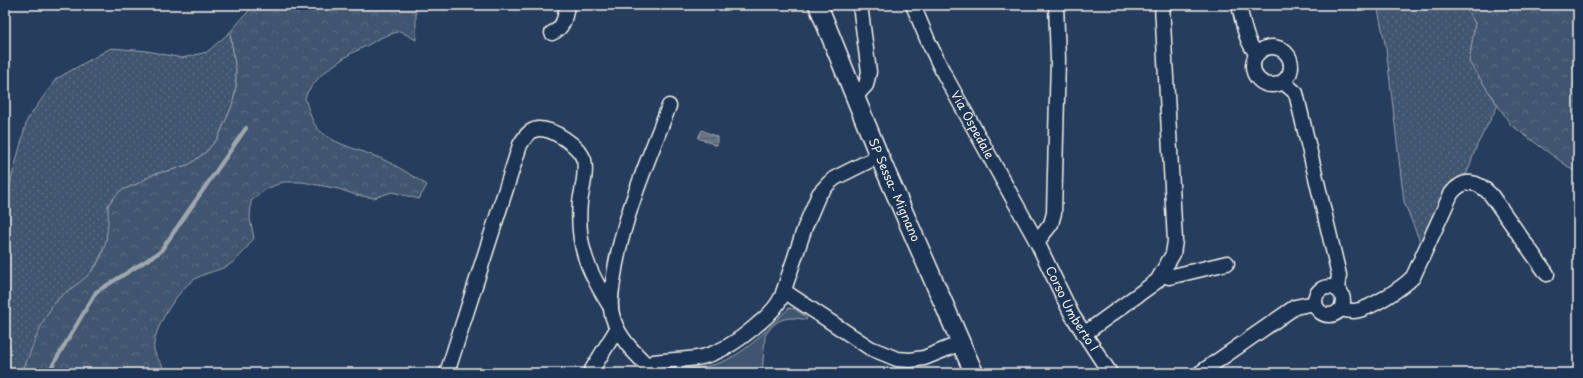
<svg xmlns="http://www.w3.org/2000/svg" width="1583" height="378" viewBox="0 0 1583 378" font-family="'Playpen Sans',sans-serif">
<defs>
<pattern id="grass-dots" width="8" height="8" patternUnits="userSpaceOnUse"><rect width="8" height="8" fill="#40546f"/><path d="M2 2h.1M6 6h.1" fill="none" stroke="#5c6d84" stroke-width="1.8" stroke-linecap="round"/></pattern>
<pattern id="forest-crowns" width="20" height="18" patternUnits="userSpaceOnUse"><rect width="20" height="18" fill="#40546f"/><path d="M2 6a3 3 0 1 1 6 0M12 15a3 3 0 1 1 6 0" fill="none" stroke="#5c6d84"/></pattern>
<pattern id="water-rules" width="6" height="5" patternUnits="userSpaceOnUse"><rect width="6" height="5" fill="#677588"/><path d="M0 2.5h6" fill="none" stroke="#585e67"/></pattern>
</defs>
<rect width="100%" height="100%" fill="#263d5d"/>
<filter id="ink" filterUnits="userSpaceOnUse"><feTurbulence type="fractalNoise" baseFrequency=".025" numOctaves="2"/><feDisplacementMap in="SourceGraphic" scale="8" xChannelSelector="R" yChannelSelector="G"/><feConvolveMatrix kernelMatrix="1 2 1 2 8 2 1 2 1" color-interpolation-filters="sRGB"/></filter>
<g filter="url(#ink)">
<g fill="url(#grass-dots)" stroke="#9aa2ac">
<path d="M 1377,5 L 1464,5 L 1475,23 L 1469,62 L 1498,105 L 1477,145 L 1467,173 L 1450,183 L 1421,244 L 1404,202 L 1386,48 Z"/>
<path d="M 230,32 L 236,70 L 236,88 L 232,106 L 218,138 L 206,152 L 190,164 L 172,170 L 154,174 L 137,184 L 120,191 L 108,205 L 109,223 L 106,242 L 99,260 L 88,276 L 59,298 L 48,313 L 23,370 L 20,373 L 5,373 L 5,203 L 27,120 L 56,79 L 111,48 L 147,51 L 182,58 L 207,52 Z"/>
</g>
<g fill="url(#forest-crowns)" stroke="#9aa2ac">
<path d="M 254,5 L 412,5 L 416,10 L 416,40 L 400,31 L 382,37 L 366,46 L 350,54 L 334,65 L 320,76 L 308,91 L 305,98 C 308,108 312,124 320,131 C 337,146 362,150 382,159 C 398,166 412,176 427,185 L 419,199 L 392,192 L 374,198 L 356,195 L 339,189 L 302,182 L 283,182 L 266,189 L 251,201 L 250,219 L 254,238 C 247,247 240,258 229,265 C 219,271 206,272 195,279 C 179,288 151,331 154,350 C 155,355 160,362 163,366 L 161,373 L 20,373 L 23,370 C 33,347 41,318 58,299 C 67,290 79,284 87,276 C 107,258 109,229 108,205 L 120,191 L 137,184 L 154,174 L 172,170 L 190,164 L 206,152 L 218,138 L 232,106 L 236,88 L 236,70 L 230,32 Z"/>
<path d="M 1464,5 L 1578,5 L 1578,174 L 1511,125 L 1469,62 L 1475,23 Z"/>
</g>
<path fill="#40546f" stroke="#9aa2ac" d="M 789,308 L 795,309 L 807,318 L 806,320 C 787,315 775,319 765,336 L 762,373 L 671,373 L 671,371 C 688,369 706,368 722,362 C 748,352 769,327 789,308 Z"/>
<path fill="url(#water-rules)" stroke="#9fa7ae" d="M 702,130 L 717,137 L 717,145 L 713,145 L 713,144 L 698,138 Z"/>
<g fill="none" stroke-linecap="round" stroke-linejoin="round">
<path stroke="#9fa7ae" stroke-width="4" d="M 48,373 L 96,292 L 160,252 L 246,128"/>
<defs>
<g id="minor">
<path id="s1" d="M 913,5 L 928,41 L 944,74 L 1037,242 L 1072,315 L 1110,373"/>
<path d="M 1239,5 C 1243,22 1245,41 1257,54"/>
<path d="M 552,33 C 564,28 565,17 567,5"/>
<circle cx="1272" cy="66" r="19"/>
<path d="M 1283,82 L 1296,93 L 1339,275 L 1337,288"/>
<path d="M 855,97 L 866,85 L 869,72 L 860,5"/>
<path d="M 1037,242 L 1051,224 L 1054,213 L 1058,59 L 1056,5"/>
<path d="M 1161,275 L 1169,277 L 1227,263"/>
<circle cx="1329" cy="301" r="14"/>
<path d="M 784,291 L 870,348 L 897,359 L 910,360 L 924,358 L 961,343"/>
<path d="M 1341,309 C 1345,310 1350,311 1354,311 C 1369,310 1402,288 1413,277 L 1451,194 C 1464,177 1478,181 1491,195 L 1547,274"/>
<path d="M 1084,334 L 1157,281 L 1173,254 L 1175,241 L 1162,5"/>
<path d="M 648,366 L 654,362 C 668,360 683,360 697,358 C 720,354 741,339 758,324 C 768,316 777,307 782,296 L 805,227 L 819,194 L 829,183 L 835,178 L 879,156"/>
<path d="M 447,373 L 520,145 C 524,138 529,130 538,129 C 552,128 579,145 584,160 C 587,172 582,189 580,202 C 576,245 588,271 610,306"/>
<path d="M 590,373 L 617,329"/>
<path d="M 655,373 C 639,357 619,340 613,318 C 609,307 611,294 613,282 C 621,221 647,163 669,106"/>
<path d="M 1200,373 L 1295,307 L 1315,303"/>
</g>
<g id="tertiary">
<path id="s2" d="M 818,5 L 879,156 L 974,373"/>
</g>
</defs>
<use href="#minor" stroke="#f4f1e8" stroke-width="17"/>
<use href="#tertiary" stroke="#f4f1e8" stroke-width="21"/>
<use href="#minor" stroke="#1d3557" stroke-width="14"/>
<use href="#tertiary" stroke="#1d3557" stroke-width="18"/>
</g>
</g>
<g text-anchor="middle" stroke-width="4" stroke-linejoin="round" paint-order="stroke">
<g font-size="12" fill="#f4f1e8" stroke="#1d3557">
<text dy="4" stroke="none"><textPath href="#s1" startOffset="134">Via Ospedale</textPath></text>
<text dy="4" stroke="none"><textPath href="#s2" startOffset="200">SP Sessa- Mignano</textPath></text>
<text dy="4" stroke="none"><textPath href="#s1" startOffset="343">Corso Umberto I</textPath></text>
</g>
</g>
<rect width="1583" height="378" fill="none" stroke="#1d3557" stroke-width="20"/>
<rect x="10" y="10" width="1563" height="358" fill="none" stroke="#f4f1e8" stroke-width="1.5" filter="url(#ink)"/>
</svg>
